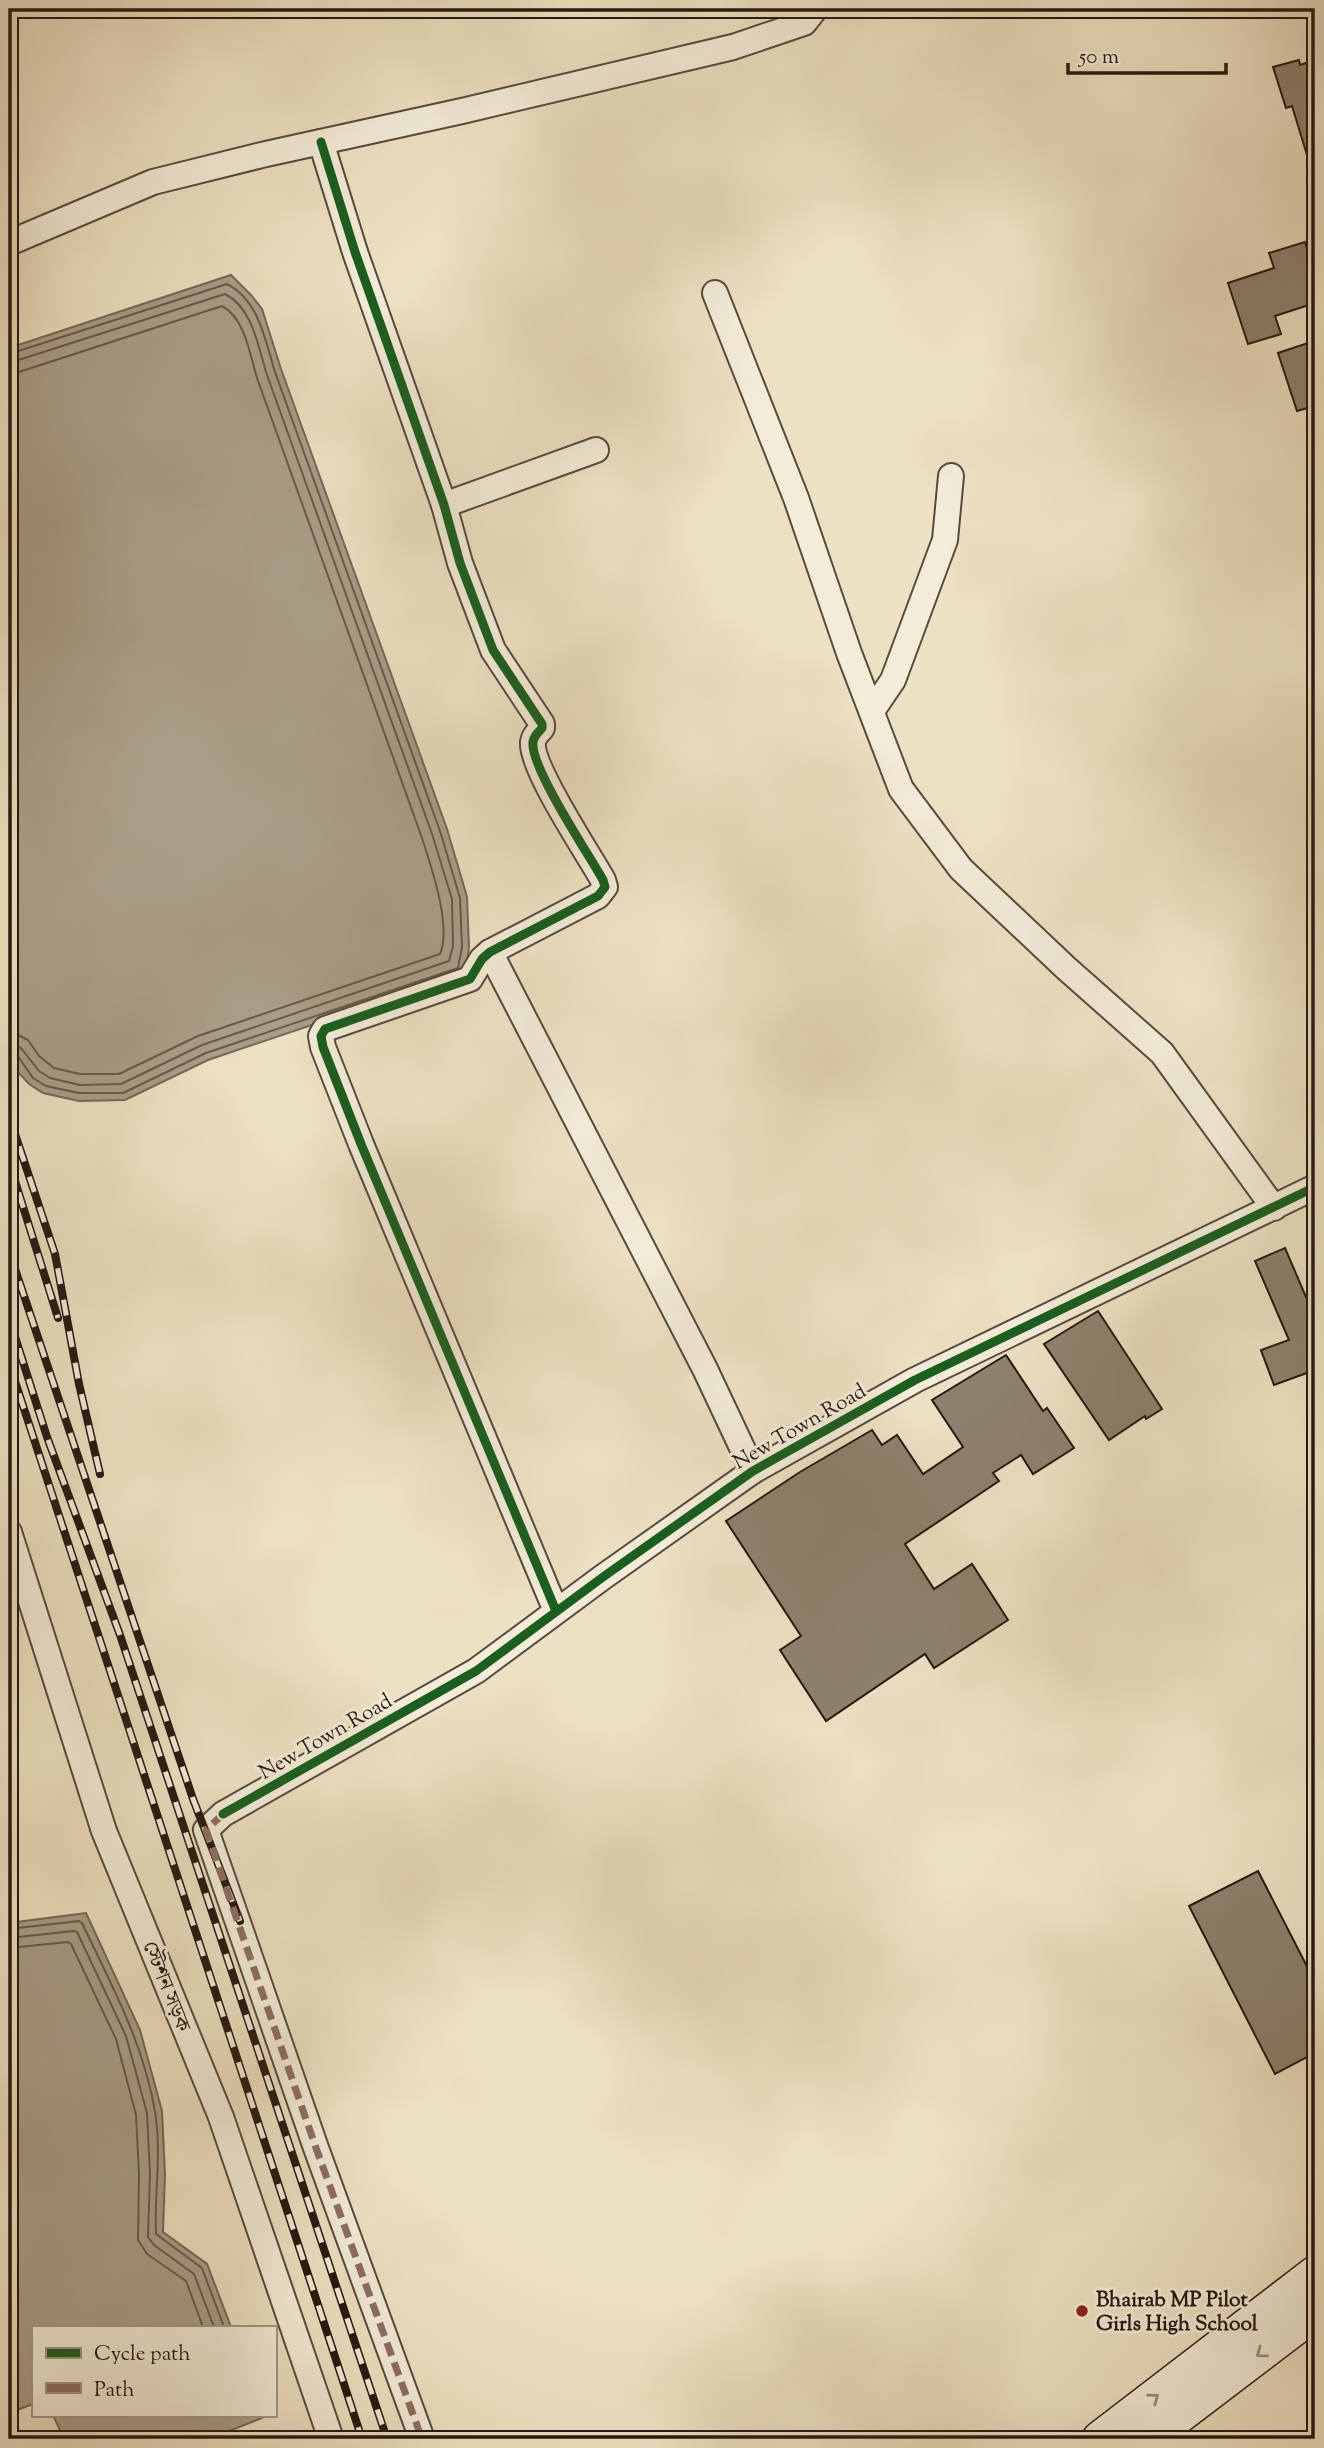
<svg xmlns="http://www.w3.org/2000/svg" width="1324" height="2448" viewBox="0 0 1324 2448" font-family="'Sorts Mill Goudy','Noto Serif Bengali',serif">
<rect width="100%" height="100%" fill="#ede1c3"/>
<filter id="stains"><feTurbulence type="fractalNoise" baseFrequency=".00286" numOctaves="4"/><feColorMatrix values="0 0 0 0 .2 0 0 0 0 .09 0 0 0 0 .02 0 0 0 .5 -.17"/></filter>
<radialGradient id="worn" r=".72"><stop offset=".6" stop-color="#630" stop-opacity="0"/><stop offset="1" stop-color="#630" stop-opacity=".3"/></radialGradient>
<g fill="#a99d87" stroke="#756858" stroke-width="2">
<path d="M 231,275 L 251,295 L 262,309 L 281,369 L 447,829 L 467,897 L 469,947 L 466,973 L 208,1060 L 125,1100 L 79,1101 L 43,1093 L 29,1084 L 17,1071 L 9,1054 L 9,348 Z"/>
<path d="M 86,1913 L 140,2030 L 162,2111 L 165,2174 L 163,2232 L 207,2264 L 231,2327 L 33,2327 L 33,2404 L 9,2413 L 9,1923 Z"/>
<path d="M 53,2415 L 261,2415 L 262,2418 L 209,2439 L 64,2439 Z"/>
</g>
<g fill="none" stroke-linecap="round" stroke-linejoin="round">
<g stroke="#685a4c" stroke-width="2">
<path d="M 9,354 L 227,284 C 259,300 265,340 275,372 L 440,831 L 460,898 L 462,947 L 458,968 L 206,1053 L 123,1093 L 79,1093 L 46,1086 L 33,1078 L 17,1055 L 9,1053"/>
<path d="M 9,363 L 225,294 C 253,308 258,347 267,375 L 432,834 L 452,899 L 453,946 L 449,961 L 202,1045 L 121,1084 L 80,1085 L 50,1078 L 39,1071 L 21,1048 L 9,1044"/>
<path d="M 9,373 L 19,372 L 222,306 C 245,318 250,355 257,378 L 422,838 C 431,866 452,926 440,954 L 198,1036 L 119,1074 L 80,1074 L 54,1068 L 39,1056 L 28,1040 L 18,1035 L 9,1034"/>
<path d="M 9,1929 L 79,1921 L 82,1923 C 111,1984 144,2044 155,2112 C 162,2152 154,2194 156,2234 L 202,2268 L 224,2327"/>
<path d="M 9,1938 L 74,1931 L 77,1932 L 126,2036 L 147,2113 L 150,2174 L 148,2237 L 154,2245 L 194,2274 L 214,2327"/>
<path d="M 9,1948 L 68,1942 L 71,1944 L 116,2039 L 136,2115 L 139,2174 L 138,2240 L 147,2254 L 186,2281 L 203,2327"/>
</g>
</g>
<g fill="#8d816e" stroke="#261812" stroke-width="2">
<path d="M 1299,60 L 1300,65 L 1315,60 L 1315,168 L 1311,168 L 1292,106 L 1286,108 L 1273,67 Z"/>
<path d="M 1305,242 L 1315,274 L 1315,303 L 1275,316 L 1281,334 L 1248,344 L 1228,283 L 1274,268 L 1269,253 Z"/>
<path d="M 1311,342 L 1315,354 L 1315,406 L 1297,411 L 1278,353 Z"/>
<path d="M 1285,1248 L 1315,1318 L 1315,1370 L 1274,1385 L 1261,1350 L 1289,1340 L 1255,1261 Z"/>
<path d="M 1098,1311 L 1162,1409 L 1146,1419 L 1145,1416 L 1109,1440 L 1044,1344 Z"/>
<path d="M 1006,1355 L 1043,1411 L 1047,1408 L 1074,1448 L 1033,1474 L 1021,1455 L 993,1473 L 999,1481 L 905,1544 L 934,1589 L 972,1564 L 1008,1620 L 934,1668 L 925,1654 L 826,1721 L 780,1650 L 801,1636 L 726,1521 L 800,1472 L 872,1430 L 882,1445 L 897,1435 L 923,1474 L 963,1447 L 932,1400 Z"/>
<path d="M 1258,1871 L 1315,1982 L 1315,2053 L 1275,2074 L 1189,1906 Z"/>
</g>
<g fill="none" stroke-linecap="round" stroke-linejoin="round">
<defs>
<g id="street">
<path d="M 321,142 L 355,252 L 444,505 L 460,563 L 493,650 L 542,724 L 542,728 C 538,733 534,735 533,742 C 530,767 588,853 603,880 L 605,887 L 598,896 L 490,952 L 482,959 L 470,979 L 325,1029 L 321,1036 L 323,1047 L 361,1144 L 556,1611"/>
<path d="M 9,243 L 153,182 L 266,154 L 462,111 L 733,47 L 804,23 L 815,9"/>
<path d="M 715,293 L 796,498 L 849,653 L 901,789 L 961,869 L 1066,968 L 1162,1053 L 1274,1208"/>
<path d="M 444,505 L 596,450"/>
<path d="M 872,711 L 893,680 L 945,540 L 951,476"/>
<path d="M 490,952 L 705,1369 L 753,1471"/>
<path d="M 9,1532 L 104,1831 L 221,2117 L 331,2439"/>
<path d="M 422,2439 L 316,2148 L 206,1830 L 223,1814 L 476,1671 L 603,1577 L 753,1471 L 915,1380 L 1315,1187"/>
</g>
<g id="secondary">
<path d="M 1100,2439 L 1315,2274"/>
<path d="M 1148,2439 L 1315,2312"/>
</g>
</defs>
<use href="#street" stroke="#584a3e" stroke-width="28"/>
<use href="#secondary" stroke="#261812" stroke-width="38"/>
<use href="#street" stroke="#f3ecd8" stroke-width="24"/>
<use href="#secondary" stroke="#f3ecd8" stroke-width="35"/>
<defs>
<g id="rail">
<path d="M 9,1116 L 55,1254 L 79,1384 L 100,1474"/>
<path d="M 9,1162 L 58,1318"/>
<path d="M 9,1251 L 193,1799 L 240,1921"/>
<path d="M 9,1318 L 47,1437 L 120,1635 L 387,2439"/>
<path d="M 9,1363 L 362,2439"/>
</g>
</defs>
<use href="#rail" stroke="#261812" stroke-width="8"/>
<use href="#rail" stroke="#f3ecd8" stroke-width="5" stroke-dasharray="16" stroke-linecap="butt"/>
<path stroke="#8d6e63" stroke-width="7" stroke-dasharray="14 7" stroke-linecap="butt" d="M 223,1814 L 206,1830 L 316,2148 L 422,2439"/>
<defs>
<g id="cycleway">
<path d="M 321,142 L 355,252 L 444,505 L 460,563 L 493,650 L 542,724 L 542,728 C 538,733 534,735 533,742 C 530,767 588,853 603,880 L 605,887 L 598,896 L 490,952 L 482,959 L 470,979 L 325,1029 L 321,1036 L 323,1047 L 361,1144 L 556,1611"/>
<path d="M 223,1814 L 476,1671 L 603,1577 L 753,1471 L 915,1380 L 1315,1187"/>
</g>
</defs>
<use href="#cycleway" stroke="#f3ecd8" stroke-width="13"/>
<use href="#cycleway" stroke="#1b5e20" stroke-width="9"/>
</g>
<defs><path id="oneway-chevron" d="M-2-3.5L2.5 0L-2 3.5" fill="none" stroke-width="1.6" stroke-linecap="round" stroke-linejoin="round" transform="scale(1.75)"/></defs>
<g stroke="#978d7f">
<use href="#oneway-chevron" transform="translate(1261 2353) rotate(143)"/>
<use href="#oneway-chevron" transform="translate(1154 2398) rotate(-37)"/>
</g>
<circle fill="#8f2418" stroke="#f3ecd8" stroke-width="2.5" cx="1082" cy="2311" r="7"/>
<g text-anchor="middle" stroke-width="6" stroke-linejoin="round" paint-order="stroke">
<g font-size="21" fill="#261812" stroke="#f3ecd8">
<text transform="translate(799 1426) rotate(-30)" y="7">New Town Road</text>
<text transform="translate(325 1736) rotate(-30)" y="7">New Town Road</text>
<text transform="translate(167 1986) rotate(68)" y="7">স্টেশন সড়ক</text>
</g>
<g font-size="21" font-weight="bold" fill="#261812" stroke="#f3ecd8" text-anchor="start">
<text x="1096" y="2306">Bhairab MP Pilot<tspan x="1096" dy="24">Girls High School</tspan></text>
</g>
</g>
<rect width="1324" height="2448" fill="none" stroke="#ede1c3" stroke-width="35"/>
<rect x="10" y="10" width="1303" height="2427" fill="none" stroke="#261812" stroke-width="3.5"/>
<rect x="18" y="18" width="1289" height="2413" fill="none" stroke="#261812" stroke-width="2"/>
<rect x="32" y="2326" width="245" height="91" fill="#f3ecd8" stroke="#a19789" stroke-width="2"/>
<rect x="46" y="2348" width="35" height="10" fill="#1b5e20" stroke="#a19789" stroke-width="2"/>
<text x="94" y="2360" font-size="21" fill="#261812">Cycle path</text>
<rect x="46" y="2383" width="35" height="10" fill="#8d6e63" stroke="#a19789" stroke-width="2"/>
<text x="94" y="2396" font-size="21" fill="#261812">Path</text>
<path d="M1068 63v10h158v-10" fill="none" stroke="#261812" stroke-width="3.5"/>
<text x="1079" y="63" font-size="21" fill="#261812" stroke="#f3ecd8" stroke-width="5" paint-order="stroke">50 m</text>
<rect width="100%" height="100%" filter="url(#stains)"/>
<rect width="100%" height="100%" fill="url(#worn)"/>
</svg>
